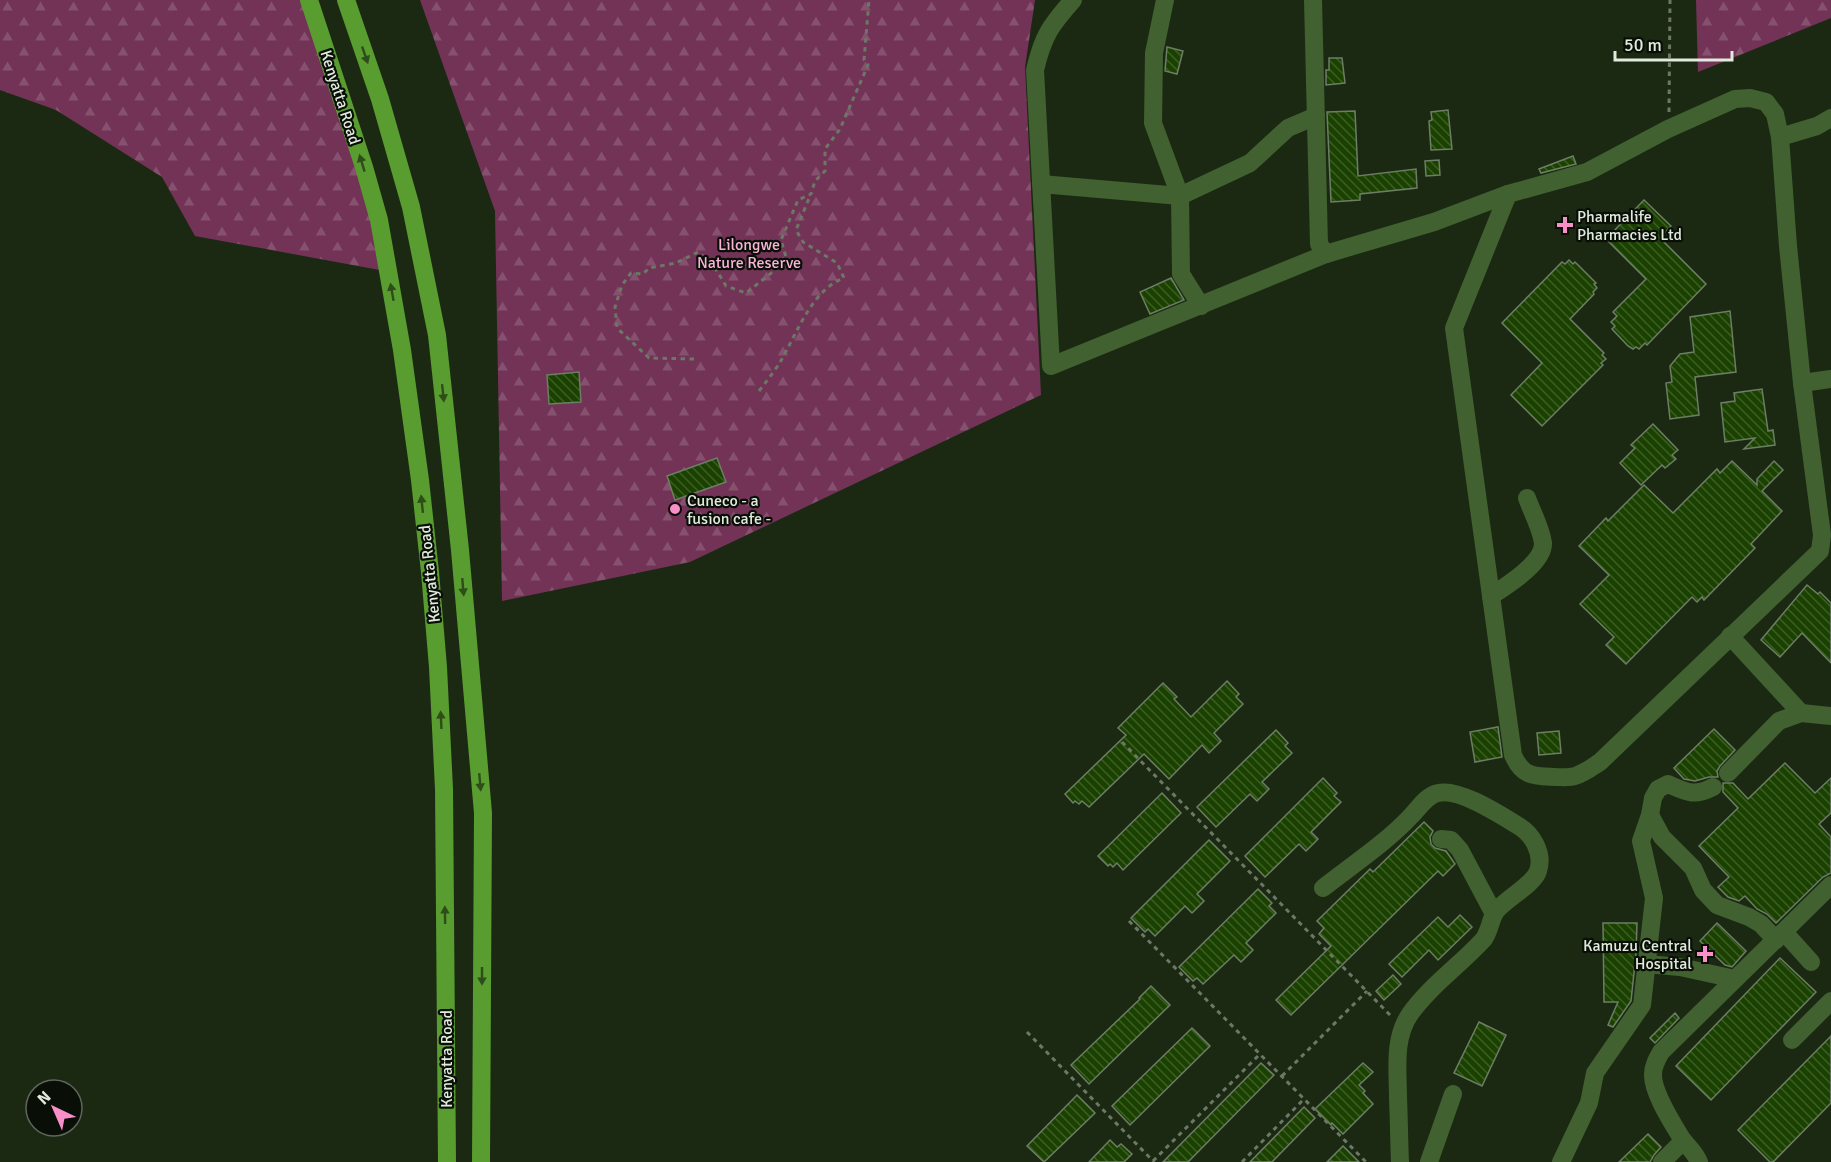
<svg xmlns="http://www.w3.org/2000/svg" width="1831" height="1162" viewBox="0 0 1831 1162" font-family="Signika,sans-serif">
<defs>
<pattern id="forest-firs" width="22" height="20" patternUnits="userSpaceOnUse" patternTransform="scale(1.5)"><rect width="22" height="20" fill="#723357"/><path d="M5 1l3.5 6h-7zM16 11l3.5 6h-7z" fill="#86516f"/></pattern>
<pattern id="building-back-hatch" width="6" height="6" patternUnits="userSpaceOnUse" patternTransform="scale(1.5)"><rect width="6" height="6" fill="#1b4100"/><path d="M-1 5l2 2M0 0l6 6M5-1l2 2" fill="none" stroke="#3c5d25"/></pattern>
</defs>
<rect width="100%" height="100%" fill="#1b2913"/>
<g fill="url(#forest-firs)">
<path d="M 0,0 L 310,0 L 396,273 L 195,236 L 162,177 L 56,110 L 0,90 Z"/>
<path d="M 420,0 L 1035,0 L 1025,67 L 1041,395 L 690,562 L 502,601 L 495,211 Z"/>
<path d="M 1696,0 L 1831,0 L 1831,18 L 1698,72 Z"/>
</g>
<g fill="url(#building-back-hatch)" stroke="#6c7e65" stroke-width="1.5">
<path d="M 1167,47 L 1183,51 L 1177,74 L 1165,71 Z"/>
<path d="M 1329,58 L 1342,58 L 1345,83 L 1326,85 L 1326,70 L 1329,70 Z"/>
<path d="M 1448,110 L 1452,149 L 1431,150 L 1429,121 L 1432,120 L 1431,112 Z"/>
<path d="M 1355,111 L 1358,176 L 1416,169 L 1417,188 L 1360,194 L 1360,200 L 1331,202 L 1327,112 Z"/>
<path d="M 1573,156 L 1576,164 L 1541,173 L 1539,169 Z"/>
<path d="M 1439,160 L 1440,175 L 1426,176 L 1425,161 Z"/>
<path d="M 1644,200 L 1671,226 L 1660,238 L 1706,284 L 1647,345 L 1645,343 L 1639,349 L 1636,347 L 1633,349 L 1628,346 L 1612,329 L 1615,326 L 1611,322 L 1617,316 L 1613,312 L 1646,279 L 1606,239 Z"/>
<path d="M 1569,260 L 1573,264 L 1575,262 L 1596,283 L 1594,284 L 1597,288 L 1593,292 L 1594,294 L 1570,319 L 1604,353 L 1602,355 L 1606,359 L 1601,363 L 1603,365 L 1542,426 L 1511,395 L 1542,363 L 1502,323 L 1562,262 L 1565,264 Z"/>
<path d="M 1171,278 L 1184,300 L 1150,314 L 1140,292 Z"/>
<path d="M 1730,311 L 1736,372 L 1695,377 L 1699,415 L 1670,419 L 1666,383 L 1672,382 L 1670,366 L 1680,354 L 1694,352 L 1690,317 Z"/>
<path d="M 579,372 L 581,402 L 549,404 L 547,375 Z"/>
<path d="M 1762,389 L 1768,431 L 1773,430 L 1775,445 L 1744,449 L 1755,438 L 1725,442 L 1721,403 L 1735,401 L 1734,393 Z"/>
<path d="M 1653,424 L 1678,450 L 1672,455 L 1676,459 L 1665,468 L 1662,465 L 1641,485 L 1620,463 L 1635,448 L 1631,445 Z"/>
<path d="M 717,458 L 726,482 L 675,500 L 667,476 Z"/>
<path d="M 1732,461 L 1757,485 L 1757,479 L 1774,461 L 1783,470 L 1762,491 L 1782,511 L 1751,544 L 1755,548 L 1704,600 L 1702,597 L 1697,602 L 1692,597 L 1626,664 L 1606,645 L 1614,637 L 1580,604 L 1609,575 L 1579,546 L 1606,518 L 1608,521 L 1644,485 L 1673,513 L 1717,469 L 1720,473 Z"/>
<path d="M 1807,585 L 1818,594 L 1820,592 L 1831,603 L 1831,663 L 1802,633 L 1780,657 L 1761,640 Z"/>
<path d="M 1227,681 L 1239,694 L 1236,697 L 1243,704 L 1214,733 L 1221,741 L 1209,753 L 1202,745 L 1169,779 L 1144,754 L 1089,807 L 1082,801 L 1079,804 L 1075,801 L 1073,803 L 1065,794 L 1126,735 L 1118,728 L 1163,683 L 1177,697 L 1174,699 L 1191,717 Z"/>
<path d="M 1498,727 L 1502,757 L 1475,762 L 1470,732 Z"/>
<path d="M 1714,729 L 1735,750 L 1720,766 L 1717,771 L 1718,777 L 1709,777 L 1695,781 L 1684,779 L 1674,768 Z"/>
<path d="M 1276,730 L 1288,743 L 1285,746 L 1292,753 L 1262,782 L 1269,789 L 1257,801 L 1250,794 L 1216,827 L 1197,807 Z"/>
<path d="M 1559,731 L 1561,753 L 1539,755 L 1537,733 Z"/>
<path d="M 1785,763 L 1815,793 L 1831,778 L 1831,813 L 1819,824 L 1831,837 L 1831,873 L 1823,877 L 1776,923 L 1767,914 L 1757,909 L 1745,896 L 1739,901 L 1728,897 L 1718,887 L 1729,877 L 1699,846 L 1738,808 L 1723,792 L 1723,783 L 1733,783 L 1748,799 Z"/>
<path d="M 1323,778 L 1337,793 L 1334,796 L 1341,802 L 1311,832 L 1318,839 L 1306,851 L 1299,844 L 1265,877 L 1245,856 Z"/>
<path d="M 1162,793 L 1181,813 L 1123,870 L 1117,863 L 1113,867 L 1110,864 L 1108,866 L 1098,856 Z"/>
<path d="M 1424,822 L 1433,831 L 1430,837 L 1431,844 L 1435,848 L 1446,851 L 1455,864 L 1443,876 L 1438,871 L 1291,1015 L 1276,1000 L 1331,946 L 1319,934 L 1324,928 L 1317,921 L 1370,869 L 1373,872 Z"/>
<path d="M 1209,840 L 1230,861 L 1197,894 L 1204,901 L 1192,913 L 1185,906 L 1155,936 L 1148,929 L 1145,932 L 1131,918 Z"/>
<path d="M 1258,889 L 1272,903 L 1269,906 L 1276,913 L 1246,943 L 1253,950 L 1241,962 L 1234,955 L 1203,984 L 1197,978 L 1193,981 L 1179,967 Z"/>
<path d="M 1460,915 L 1472,927 L 1438,960 L 1429,950 L 1402,977 L 1389,964 L 1438,917 L 1448,927 Z"/>
<path d="M 1603,923 L 1637,923 L 1636,954 L 1631,1001 L 1613,1027 L 1608,1025 L 1618,1002 L 1604,1002 Z"/>
<path d="M 1717,923 L 1746,951 L 1732,967 L 1725,965 L 1700,941 Z"/>
<path d="M 1780,958 L 1816,992 L 1711,1100 L 1676,1066 Z"/>
<path d="M 1393,975 L 1401,984 L 1384,1000 L 1376,991 Z"/>
<path d="M 1151,986 L 1170,1005 L 1089,1084 L 1071,1065 L 1140,999 L 1139,998 Z"/>
<path d="M 1675,1013 L 1679,1018 L 1655,1043 L 1650,1038 Z"/>
<path d="M 1479,1022 L 1506,1035 L 1482,1086 L 1454,1073 Z"/>
<path d="M 1192,1028 L 1210,1046 L 1130,1125 L 1112,1106 Z"/>
<path d="M 1831,1036 L 1831,1103 L 1773,1162 L 1770,1162 L 1738,1130 Z"/>
<path d="M 1261,1063 L 1274,1075 L 1188,1162 L 1163,1162 Z"/>
<path d="M 1363,1063 L 1373,1072 L 1359,1085 L 1365,1091 L 1363,1093 L 1373,1104 L 1343,1134 L 1332,1123 L 1331,1125 L 1315,1109 Z"/>
<path d="M 1077,1095 L 1095,1113 L 1044,1162 L 1027,1146 Z"/>
<path d="M 1304,1107 L 1315,1118 L 1272,1162 L 1250,1162 Z"/>
<path d="M 1648,1134 L 1661,1147 L 1654,1155 L 1650,1162 L 1619,1162 Z"/>
<path d="M 1110,1140 L 1117,1147 L 1121,1144 L 1132,1154 L 1124,1162 L 1089,1162 Z"/>
<path d="M 1343,1146 L 1359,1162 L 1327,1162 Z"/>
</g>
<g fill="none" stroke-linecap="round" stroke-linejoin="round">
<g stroke="#6c7865" stroke-width="3" stroke-dasharray="4.5 4.5" stroke-linecap="butt">
<path d="M 1669,112 L 1670,0"/>
<path d="M 694,359 L 649,358 L 617,328 L 615,307 L 622,285 L 631,273 L 643,274 L 649,268 L 676,263 L 698,252 L 704,257 L 717,271 L 726,286 L 746,293 L 784,263 L 786,257 L 781,240 L 798,200 L 811,194 L 815,181 L 825,171 L 825,149 L 840,129 L 868,65 L 864,60 L 869,0"/>
<path d="M 759,391 C 766,382 773,373 779,364 C 796,336 811,290 844,278 L 837,263 L 803,242 L 796,230 L 810,196"/>
<path d="M 1122,742 L 1391,1016"/>
<path d="M 1129,921 L 1366,1162"/>
<path d="M 1027,1032 L 1154,1162"/>
<path d="M 1282,1076 L 1367,991"/>
<path d="M 1153,1161 L 1260,1054"/>
<path d="M 1242,1162 L 1304,1099"/>
</g>
<g stroke="#416130" stroke-width="18">
<path d="M 1073,0 C 1050,26 1043,36 1035,70 L 1051,366 L 1326,254"/>
<path d="M 1165,0 L 1154,53 L 1153,123 L 1180,196 L 1181,274 L 1201,306"/>
<path d="M 1313,0 L 1319,244 L 1326,254 L 1434,222 L 1508,194 L 1587,172 L 1668,129 L 1735,99 L 1750,98 L 1766,102 L 1775,114 L 1780,137 L 1788,246 L 1802,383 L 1831,379"/>
<path d="M 1780,137 L 1817,126 L 1831,118"/>
<path d="M 1041,184 L 1180,196 L 1250,163 L 1288,128 L 1316,116"/>
<path d="M 1508,194 L 1454,328 L 1513,755 C 1523,778 1535,776 1556,777 C 1563,777 1569,778 1575,776 C 1585,773 1592,767 1600,762 L 1820,551 L 1822,535 L 1802,383"/>
<path d="M 1491,596 C 1506,586 1544,563 1543,543 C 1541,528 1532,512 1527,498"/>
<path d="M 1730,636 L 1801,713"/>
<path d="M 1728,773 L 1779,721 L 1801,713 L 1831,716"/>
<path d="M 1650,815 L 1662,837 L 1693,868 L 1703,890 L 1717,905 L 1749,917 L 1761,924 L 1776,940"/>
<path d="M 1441,839 L 1451,840 L 1460,850 L 1494,914"/>
<path d="M 1323,888 C 1351,866 1387,842 1411,816 C 1418,809 1427,795 1438,793 C 1459,788 1499,814 1517,825 C 1532,833 1544,853 1538,871 C 1534,884 1507,898 1496,911 C 1490,919 1490,932 1483,940 C 1460,965 1430,986 1410,1014 C 1393,1039 1398,1070 1398,1098 C 1399,1120 1399,1141 1400,1162"/>
<path d="M 1784,932 L 1811,962"/>
<path d="M 1646,964 L 1680,967 L 1735,979"/>
<path d="M 1792,1040 L 1831,1001"/>
<path d="M 1429,1162 L 1453,1094"/>
<path d="M 1561,1162 L 1589,1103 L 1595,1073 L 1642,1005 L 1654,898 L 1641,841 L 1650,815 L 1653,798 L 1658,789 L 1668,784 C 1686,792 1694,797 1713,787"/>
<path d="M 1662,1162 L 1683,1141"/>
<path d="M 1699,1162 C 1695,1152 1688,1147 1682,1139 C 1673,1124 1652,1092 1653,1074 C 1653,1066 1657,1059 1661,1052 L 1831,885"/>
</g>
<g stroke="#599c2f" stroke-width="18">
<path d="M 309,0 L 364,167 L 379,220 L 402,350 L 420,480 L 430,572 L 438,667 L 444,789 L 447,1162"/>
<path d="M 346,0 L 380,99 L 411,207 L 437,335 L 460,550 L 483,813 L 481,1162"/>
</g>
</g>
<defs><path id="oneway-solid" d="M-6-.8H1V-3.2L6.5 0L1 3.2V.8H-6Z" transform="scale(1.5)"/></defs>
<g fill="#2d4e19">
<use href="#oneway-solid" transform="translate(365 55) rotate(71)"/>
<use href="#oneway-solid" transform="translate(362 163) rotate(-107)"/>
<use href="#oneway-solid" transform="translate(392 292) rotate(-100)"/>
<use href="#oneway-solid" transform="translate(443 393) rotate(84)"/>
<use href="#oneway-solid" transform="translate(422 504) rotate(-96)"/>
<use href="#oneway-solid" transform="translate(463 587) rotate(85)"/>
<use href="#oneway-solid" transform="translate(441 720) rotate(-93)"/>
<use href="#oneway-solid" transform="translate(480 782) rotate(85)"/>
<use href="#oneway-solid" transform="translate(445 915) rotate(-91)"/>
<use href="#oneway-solid" transform="translate(482 976) rotate(90)"/>
</g>
<g fill="#f98fc9" stroke="#090f07" stroke-width="2">
<path d="M1562 216h6v6h6v6h-6v6h-6v-6h-6v-6h6z"/>
<circle cx="675" cy="509" r="6"/>
<path d="M1702 945h6v6h6v6h-6v6h-6v-6h-6v-6h6z"/>
</g>
<g text-anchor="middle" stroke-width="4.5" stroke-linejoin="round" paint-order="stroke">
<g font-size="16" fill="#e1ebdd" stroke="#090f07">
<text transform="translate(341 97) rotate(72)" y="6">Kenyatta Road</text>
<text transform="translate(429 574) rotate(-96)" y="6">Kenyatta Road</text>
<text transform="translate(446 1059) rotate(-90)" y="6">Kenyatta Road</text>
</g>
<g font-size="16" fill="#e1ebdd" stroke="#090f07" text-anchor="start">
<text x="1577" y="222">Pharmalife<tspan x="1577" dy="18">Pharmacies Ltd</tspan></text>
<text x="687" y="506">Cuneco - a<tspan x="687" dy="18">fusion cafe -</tspan></text>
<text x="1692" y="951" text-anchor="end">Kamuzu Central<tspan x="1692" dy="18">Hospital</tspan></text>
</g>
<g font-size="16" fill="#f9b3d7" stroke="#090f07">
<text x="749" y="250">Lilongwe<tspan x="749" dy="18">Nature Reserve</tspan></text>
</g>
</g>
<g transform="translate(54 1108) rotate(316)"><circle r="28" fill="#090f07" stroke="#5f675d" stroke-width="1.5"/>
<path d="M0-4.5L10 22L0 15L-10 22Z" fill="#f98fc9"/>
<text y="-9" font-size="16" font-weight="bold" text-anchor="middle" fill="#e1ebdd">N</text>
</g>
<path d="M1615 51v9h117v-9" fill="none" stroke="#e1ebdd" stroke-width="3"/>
<text x="1624" y="51" font-size="18" fill="#e1ebdd" stroke="#090f07" stroke-width="4.5" paint-order="stroke">50 m</text>
</svg>
